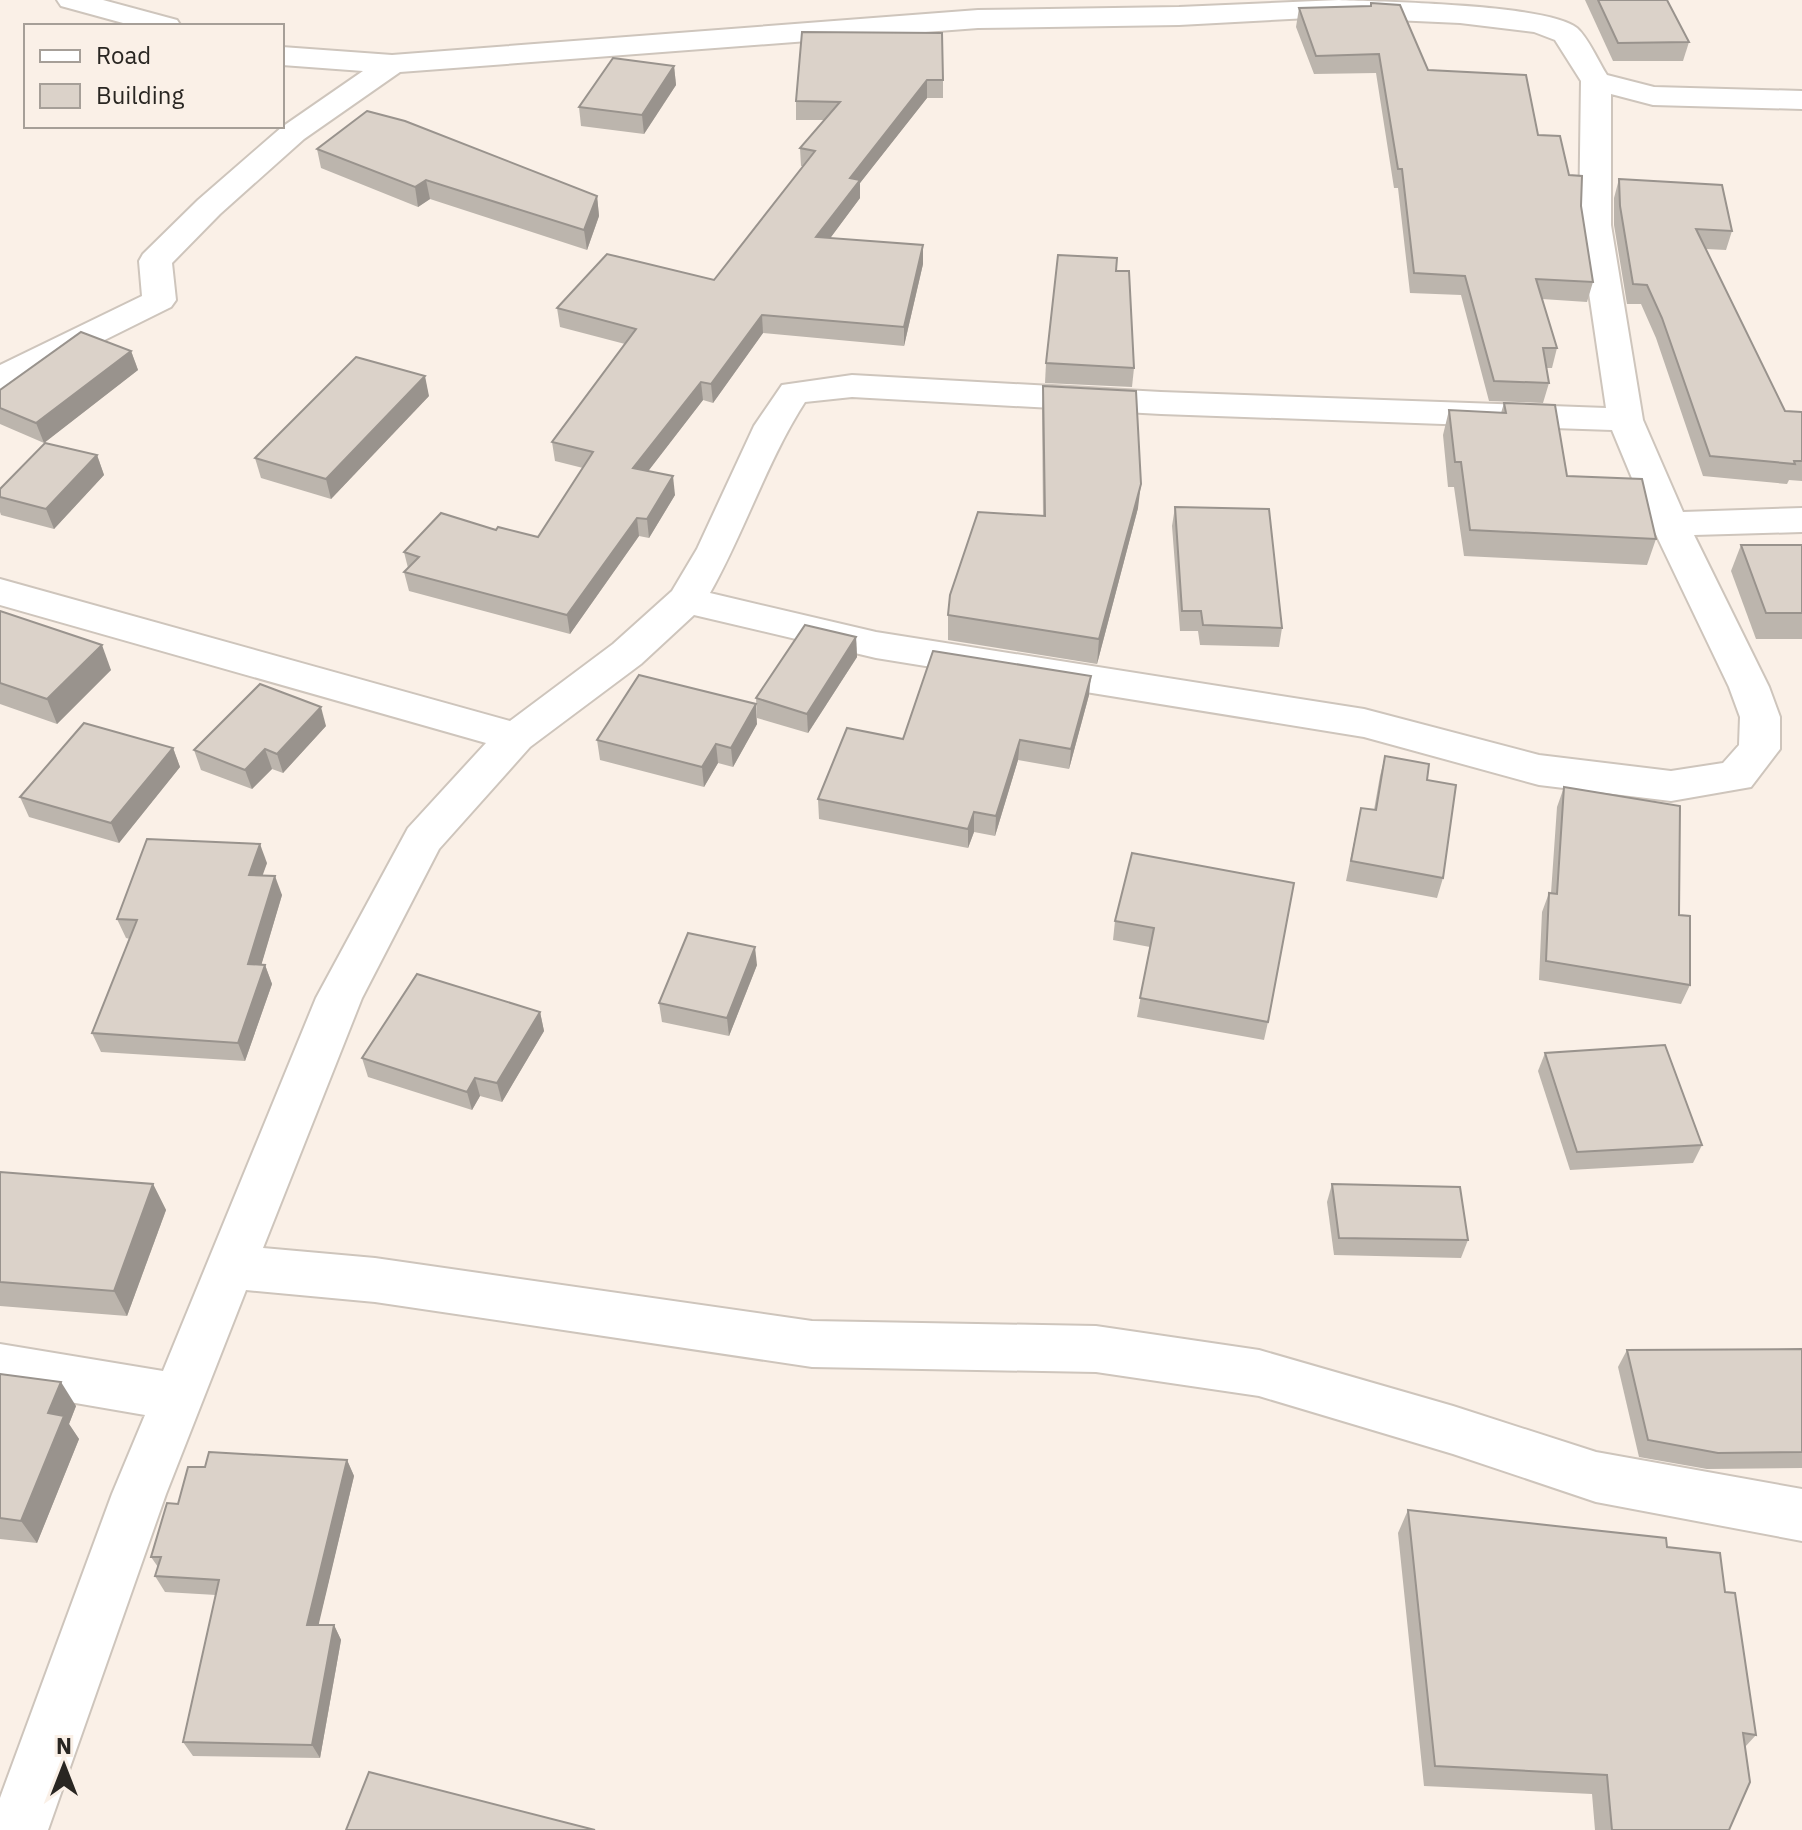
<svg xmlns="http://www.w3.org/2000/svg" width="1802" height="1830" viewBox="0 0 1802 1830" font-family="'IBM Plex Sans',sans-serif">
<rect width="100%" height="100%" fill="#faf0e7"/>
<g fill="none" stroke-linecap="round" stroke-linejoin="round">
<defs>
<g id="street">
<path d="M 57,0 L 103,0 L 177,20 L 181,26 L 134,26 L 61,6 Z"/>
<path d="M 1339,0 C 1384,2 1547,4 1577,28 C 1589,39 1598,61 1607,75 L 1654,87 L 1802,91 L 1802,109 L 1653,105 L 1611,94 L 1611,225 L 1643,420 L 1683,512 L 1802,508 L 1802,532 L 1694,535 L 1769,687 L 1780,717 L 1780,749 L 1751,787 L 1671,801 L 1539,785 L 1364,737 L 876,658 L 694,615 L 641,664 L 530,747 L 439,849 L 362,998 L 263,1248 L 375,1258 L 812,1321 L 1096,1326 L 1259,1350 L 1453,1406 L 1596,1452 L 1802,1489 L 1802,1541 L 1596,1502 L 1453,1454 L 1259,1396 L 1096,1372 L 812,1367 L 375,1302 L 246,1290 L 166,1494 L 48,1830 L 0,1830 L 0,1798 L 112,1494 L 145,1415 L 0,1390 L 0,1344 L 163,1371 L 316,998 L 408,828 L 486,743 L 0,605 L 0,579 L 510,721 L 613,644 L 672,591 L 697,549 L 754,426 L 782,385 L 852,375 L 1161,392 L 1606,408 L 1579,225 L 1581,81 L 1555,40 L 1534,32 L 1460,23 L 1328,17 L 1179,25 L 978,28 L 400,72 L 304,139 L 220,214 L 172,263 L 176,300 L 171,307 L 12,386 L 0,390 L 0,365 L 142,296 L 139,261 L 143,254 L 198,200 L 282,127 L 363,71 L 282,65 L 282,47 L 392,55 L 978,10 L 1179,7 ZM 852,397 L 1161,414 L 1612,430 L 1651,524 L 1729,687 L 1740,717 L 1739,745 L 1723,763 L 1671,771 L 1539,755 L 1364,709 L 876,632 L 710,593 C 745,531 767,461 805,402 Z"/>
</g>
</defs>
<use href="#street" stroke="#cec5bc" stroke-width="4"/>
<use href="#street" fill="#fff" fill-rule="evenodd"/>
</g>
<g fill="#bcb5ad">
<path d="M 1585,0 L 1667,0 L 1689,42 L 1683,61 L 1613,61 Z"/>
<path d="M 1371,3 L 1428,70 L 1538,135 L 1569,175 L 1581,206 L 1593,282 L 1587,302 L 1542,299 L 1557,348 L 1552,368 L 1546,368 L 1549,383 L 1543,403 L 1489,401 L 1461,295 L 1410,293 L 1398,188 L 1394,188 L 1376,73 L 1314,74 L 1296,27 L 1299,8 L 1370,6 Z"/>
<path d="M 802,32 L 943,80 L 943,98 L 927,98 L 860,183 L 860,198 L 830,238 L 923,264 L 904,346 L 763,333 L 713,403 L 703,400 L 648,471 L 675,495 L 649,538 L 639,536 L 570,634 L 409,591 L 404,572 L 408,568 L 404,552 L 496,530 L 538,537 L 583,468 L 555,461 L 552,442 L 625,344 L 560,327 L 557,308 L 714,280 L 803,166 L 801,166 L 800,148 L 824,120 L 796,120 L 796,101 Z"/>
<path d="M 674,66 L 676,85 L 644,134 L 581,126 L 579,107 Z"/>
<path d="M 317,149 L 597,196 L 599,216 L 587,250 L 430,199 L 418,207 L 321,168 Z"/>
<path d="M 1619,179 L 1732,231 L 1726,250 L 1706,249 L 1785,411 L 1802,412 L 1802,481 L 1789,480 L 1787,484 L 1703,476 L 1656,338 L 1641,304 L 1627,304 L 1614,225 L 1614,198 Z"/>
<path d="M 1116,271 L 1134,368 L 1132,387 L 1045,383 L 1046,363 Z"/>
<path d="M 131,351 L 138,370 L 44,443 L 0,424 L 0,390 Z"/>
<path d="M 1043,386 L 1138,508 L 1097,664 L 948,640 L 948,615 L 1043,516 L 1042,410 Z"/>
<path d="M 429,396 L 331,499 L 261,478 L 255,458 Z"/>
<path d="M 1504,403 L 1567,476 L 1656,539 L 1647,565 L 1464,556 L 1454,487 L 1448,487 L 1443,435 L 1449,410 L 1501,413 Z"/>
<path d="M 97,455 L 104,475 L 54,529 L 1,515 L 0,512 L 0,489 Z"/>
<path d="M 1175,507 L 1282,628 L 1279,647 L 1200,645 L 1198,631 L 1180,631 L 1172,526 Z"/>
<path d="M 1741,545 L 1802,545 L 1802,639 L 1756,639 L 1731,571 Z"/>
<path d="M 0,611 L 111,670 L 57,724 L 0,704 Z"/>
<path d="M 856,637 L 857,657 L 808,733 L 757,718 L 756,698 Z"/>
<path d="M 1089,695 L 1069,769 L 1018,760 L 995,836 L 974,832 L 968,848 L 819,819 L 818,799 L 903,739 Z"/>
<path d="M 757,724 L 733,767 L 718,763 L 704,787 L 600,760 L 597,740 Z"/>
<path d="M 326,726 L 283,773 L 272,769 L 252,789 L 201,770 L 194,750 Z"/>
<path d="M 173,748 L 180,767 L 119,843 L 29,817 L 20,797 Z"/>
<path d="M 1385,756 L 1427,780 L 1443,878 L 1437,898 L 1346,881 L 1361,808 L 1374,810 L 1380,776 Z"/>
<path d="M 1564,787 L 1679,915 L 1690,985 L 1681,1004 L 1539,980 L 1542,912 L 1549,893 L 1551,893 L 1557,807 Z"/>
<path d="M 1132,853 L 1268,1022 L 1264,1040 L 1137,1017 L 1150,947 L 1113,940 L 1115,921 Z"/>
<path d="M 267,863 L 262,875 L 282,895 L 261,965 L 265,965 L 272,984 L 245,1061 L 101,1052 L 92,1033 L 130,939 L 126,938 L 117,919 Z"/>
<path d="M 757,965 L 729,1036 L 662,1022 L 659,1003 Z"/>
<path d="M 540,1012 L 544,1031 L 502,1102 L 480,1096 L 472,1110 L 368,1077 L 362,1058 Z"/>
<path d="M 1545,1053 L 1702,1145 L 1693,1163 L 1570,1170 L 1538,1071 Z"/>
<path d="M 0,1172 L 153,1184 L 166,1210 L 127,1316 L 0,1306 Z"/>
<path d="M 1332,1184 L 1468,1240 L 1461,1258 L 1334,1255 L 1327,1202 Z"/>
<path d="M 1802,1349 L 1802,1468 L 1707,1469 L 1639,1457 L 1618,1367 L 1627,1350 Z"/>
<path d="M 0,1374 L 76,1406 L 69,1424 L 79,1439 L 37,1543 L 0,1539 Z"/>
<path d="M 347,1460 L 354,1476 L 318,1625 L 334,1625 L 341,1640 L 320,1758 L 193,1756 L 183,1742 L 216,1595 L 165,1592 L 155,1576 L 158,1567 L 151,1557 L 178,1504 L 205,1467 Z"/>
<path d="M 1408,1510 L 1667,1547 L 1725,1592 L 1756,1735 L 1745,1747 L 1729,1830 L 1595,1830 L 1592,1794 L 1424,1786 L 1398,1533 Z"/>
</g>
<g fill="#99938d">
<path d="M 674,66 L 676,85 L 644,134 L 642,115 Z"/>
<path d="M 927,80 L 927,98 L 860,183 L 860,198 L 817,256 L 816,237 L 850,178 Z"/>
<path d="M 426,180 L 430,199 L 418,207 L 415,187 Z"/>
<path d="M 597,196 L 599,216 L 587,250 L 584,230 Z"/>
<path d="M 923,245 L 923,264 L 904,346 L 904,327 Z"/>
<path d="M 762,315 L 763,333 L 713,403 L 711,384 Z"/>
<path d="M 131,351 L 138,370 L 44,443 L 36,423 Z"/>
<path d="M 425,376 L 429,396 L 331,499 L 326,479 Z"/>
<path d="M 701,382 L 703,400 L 636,487 L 633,468 Z"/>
<path d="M 97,455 L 104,475 L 54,529 L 46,509 Z"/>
<path d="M 673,476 L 675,495 L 649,538 L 647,519 Z"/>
<path d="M 1141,484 L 1138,508 L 1097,664 L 1099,639 Z"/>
<path d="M 637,518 L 639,536 L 570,634 L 567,615 Z"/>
<path d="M 856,637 L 857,657 L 808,733 L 807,714 Z"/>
<path d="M 102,645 L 111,670 L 57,724 L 47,699 Z"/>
<path d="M 1091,676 L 1089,695 L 1069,769 L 1071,749 Z"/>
<path d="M 756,704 L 757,724 L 733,767 L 731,748 Z"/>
<path d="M 321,707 L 326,726 L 283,773 L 277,754 Z"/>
<path d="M 1020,740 L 1018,760 L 995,836 L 996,816 Z"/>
<path d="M 716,744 L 718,763 L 704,787 L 702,767 Z"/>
<path d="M 173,748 L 180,767 L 119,843 L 111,823 Z"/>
<path d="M 265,749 L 272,769 L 252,789 L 245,770 Z"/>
<path d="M 974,812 L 974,832 L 968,848 L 968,829 Z"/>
<path d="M 260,844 L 267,863 L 256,894 L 249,875 Z"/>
<path d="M 275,876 L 282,895 L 256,983 L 248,964 Z"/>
<path d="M 755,947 L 757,965 L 729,1036 L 727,1018 Z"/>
<path d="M 265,965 L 272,984 L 245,1061 L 238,1043 Z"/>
<path d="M 540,1012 L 544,1031 L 502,1102 L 497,1083 Z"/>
<path d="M 475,1078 L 480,1096 L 472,1110 L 467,1092 Z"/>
<path d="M 153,1184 L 166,1210 L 127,1316 L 114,1291 Z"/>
<path d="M 61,1382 L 76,1406 L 69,1424 L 79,1439 L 37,1543 L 21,1521 L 48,1413 Z"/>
<path d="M 347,1460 L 354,1476 L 315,1640 L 307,1625 Z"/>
<path d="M 334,1625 L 341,1640 L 320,1758 L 312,1745 Z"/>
</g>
<g fill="#dbd2c9" stroke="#99938d" stroke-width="2">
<path d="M 1598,0 L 1667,0 L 1689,42 L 1618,43 Z"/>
<path d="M 1371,3 L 1400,5 L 1428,70 L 1526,75 L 1538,135 L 1560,136 L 1569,175 L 1582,176 L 1581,206 L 1593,282 L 1536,279 L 1557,348 L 1543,348 L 1549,383 L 1494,381 L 1465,276 L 1414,273 L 1402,169 L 1398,169 L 1379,54 L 1316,56 L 1299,8 L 1371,6 Z"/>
<path d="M 802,32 L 942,33 L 943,80 L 927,80 L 850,178 L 860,180 L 816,237 L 923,245 L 904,327 L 762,315 L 711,384 L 701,382 L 633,468 L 673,476 L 647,519 L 637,518 L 567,615 L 404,572 L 419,557 L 404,552 L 441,513 L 496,530 L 498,527 L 538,537 L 593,452 L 552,442 L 636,329 L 557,308 L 607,254 L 714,280 L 815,151 L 800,148 L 840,102 L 796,101 Z"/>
<path d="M 613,58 L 674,66 L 642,115 L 579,107 Z"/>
<path d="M 367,111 L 405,121 L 597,196 L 584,230 L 426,180 L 415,187 L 317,149 Z"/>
<path d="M 1619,179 L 1722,185 L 1732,231 L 1696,229 L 1785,411 L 1802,412 L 1802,461 L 1794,461 L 1795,464 L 1710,456 L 1662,318 L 1647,285 L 1633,284 L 1620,206 Z"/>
<path d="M 1058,255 L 1117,258 L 1116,271 L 1129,271 L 1134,368 L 1046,363 Z"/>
<path d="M 81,332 L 131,351 L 36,423 L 0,408 L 0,390 Z"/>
<path d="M 356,357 L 425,376 L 326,479 L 255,458 Z"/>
<path d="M 1043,386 L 1136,391 L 1141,484 L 1099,639 L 948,615 L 950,595 L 978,512 L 1045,516 Z"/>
<path d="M 1504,403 L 1555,405 L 1567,476 L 1642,479 L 1656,539 L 1470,530 L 1461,462 L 1455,462 L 1449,410 L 1506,413 Z"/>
<path d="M 45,443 L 97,455 L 46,509 L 0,497 L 0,489 Z"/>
<path d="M 1175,507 L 1269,509 L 1282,628 L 1203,625 L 1201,611 L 1182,611 Z"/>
<path d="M 1741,545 L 1802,545 L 1802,613 L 1766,613 Z"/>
<path d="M 0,611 L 102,645 L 47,699 L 0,683 Z"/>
<path d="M 805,625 L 856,637 L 807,714 L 756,698 Z"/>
<path d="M 933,651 L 1091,676 L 1071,749 L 1020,740 L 996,816 L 974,812 L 968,829 L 818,799 L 847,728 L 903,739 Z"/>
<path d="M 639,675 L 756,704 L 731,748 L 716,744 L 702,767 L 597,740 Z"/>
<path d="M 260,684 L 321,707 L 277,754 L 265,749 L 245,770 L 194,750 Z"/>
<path d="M 84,723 L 173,748 L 111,823 L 20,797 Z"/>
<path d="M 1385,756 L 1429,764 L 1427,780 L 1456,785 L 1443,878 L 1351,861 L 1361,808 L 1376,810 Z"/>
<path d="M 1564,787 L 1680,806 L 1679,915 L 1690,916 L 1690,985 L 1546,961 L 1549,893 L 1557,894 Z"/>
<path d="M 147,839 L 260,844 L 249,875 L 275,876 L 248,964 L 265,965 L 238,1043 L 92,1033 L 137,920 L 117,919 Z"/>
<path d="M 1132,853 L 1294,883 L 1268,1022 L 1140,998 L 1154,928 L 1115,921 Z"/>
<path d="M 688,933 L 755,947 L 727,1018 L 659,1003 Z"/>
<path d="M 417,974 L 540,1012 L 497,1083 L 475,1078 L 467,1092 L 362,1058 Z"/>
<path d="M 1665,1045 L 1702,1145 L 1577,1152 L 1545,1053 Z"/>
<path d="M 0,1172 L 153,1184 L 114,1291 L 0,1282 Z"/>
<path d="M 1332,1184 L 1460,1187 L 1468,1240 L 1339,1238 Z"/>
<path d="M 1802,1349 L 1802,1452 L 1718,1453 L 1648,1440 L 1627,1350 Z"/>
<path d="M 0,1374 L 61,1382 L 48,1413 L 64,1416 L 21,1521 L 0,1518 Z"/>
<path d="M 209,1452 L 347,1460 L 307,1625 L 334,1625 L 312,1745 L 183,1742 L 219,1580 L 155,1576 L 161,1557 L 151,1557 L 167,1503 L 178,1504 L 188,1467 L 205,1467 Z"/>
<path d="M 1408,1510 L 1666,1538 L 1667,1547 L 1720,1553 L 1725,1592 L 1735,1593 L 1756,1735 L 1743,1733 L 1750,1782 L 1729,1830 L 1612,1830 L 1607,1775 L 1435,1766 Z"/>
<path d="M 369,1772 L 595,1830 L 346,1830 Z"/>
</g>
<rect x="24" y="24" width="260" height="104" fill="#faf0e7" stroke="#a69f98" stroke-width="2"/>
<rect x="40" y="50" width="40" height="12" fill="#ffffff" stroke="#a69f98" stroke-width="2"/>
<text x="96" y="64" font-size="24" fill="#292622">Road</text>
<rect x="40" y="84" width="40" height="24" fill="#dbd2c9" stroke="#a69f98" stroke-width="2"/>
<text x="96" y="104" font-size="24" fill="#292622">Building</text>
<g transform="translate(64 1766)" stroke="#faf0e7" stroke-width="6" paint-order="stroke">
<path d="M0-6L14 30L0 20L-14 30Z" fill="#292622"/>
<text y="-12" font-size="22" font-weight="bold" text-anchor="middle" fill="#292622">N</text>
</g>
</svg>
